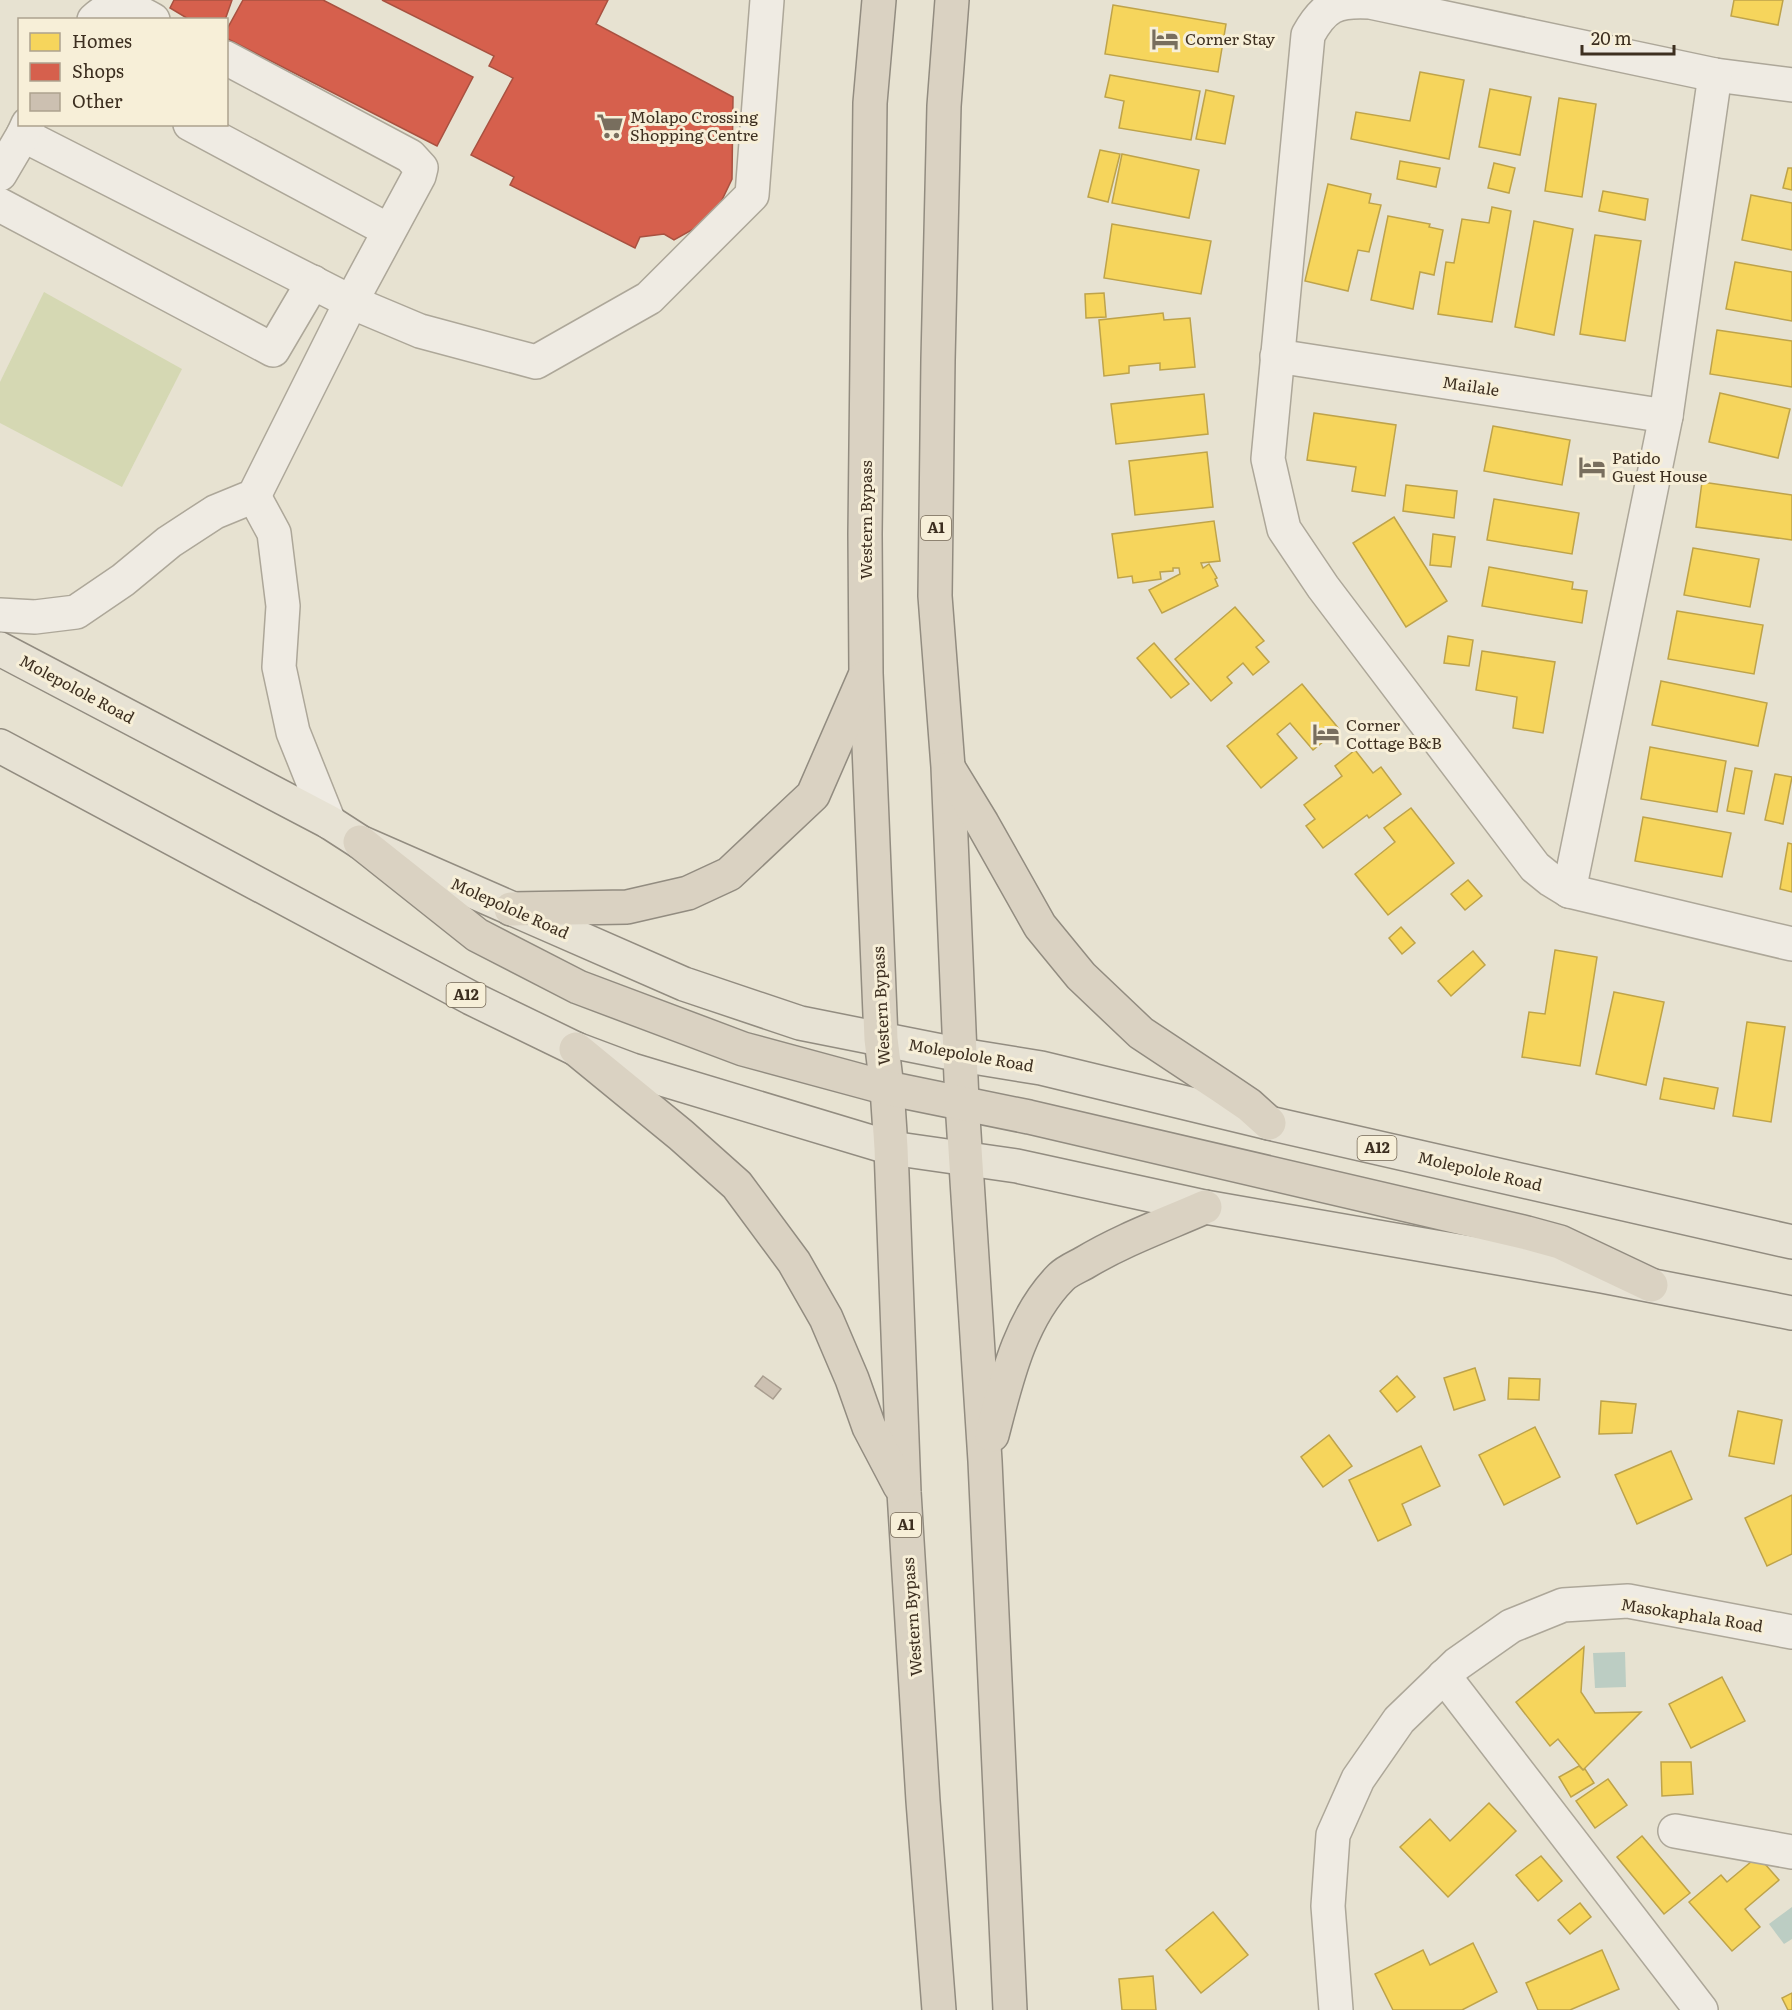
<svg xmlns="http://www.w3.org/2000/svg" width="1792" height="2010" viewBox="0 0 1792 2010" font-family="Literata,serif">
<rect width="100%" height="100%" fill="#e7e2d1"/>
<path fill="#d5d8b3" d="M 44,292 L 182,369 L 122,487 L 0,423 L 0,382 Z"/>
<g fill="#bccdc3">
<path d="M 1625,1652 L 1626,1687 L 1595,1688 L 1593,1653 Z"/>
<path d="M 1792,1907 L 1792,1939 L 1784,1944 L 1769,1924 Z"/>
</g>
<g fill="#f6d55c" stroke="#bea34a" stroke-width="1.5">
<path d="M 1734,0 L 1783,0 L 1778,25 L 1731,16 Z"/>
<path d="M 1113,5 L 1226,24 L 1218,72 L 1105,54 Z"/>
<path d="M 1420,72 L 1464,80 L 1449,159 L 1351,139 L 1356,112 L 1410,121 Z"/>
<path d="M 1110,75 L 1200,91 L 1191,140 L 1119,128 L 1124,101 L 1105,97 Z"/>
<path d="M 1490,89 L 1531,97 L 1520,155 L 1479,147 Z"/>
<path d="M 1206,90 L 1234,96 L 1225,144 L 1196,139 Z"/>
<path d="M 1559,98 L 1596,104 L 1582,197 L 1545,191 Z"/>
<path d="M 1100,150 L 1120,154 L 1108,202 L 1088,197 Z"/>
<path d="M 1122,154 L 1199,170 L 1189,218 L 1112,203 Z"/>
<path d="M 1400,161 L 1440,168 L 1436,187 L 1397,179 Z"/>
<path d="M 1494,163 L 1515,168 L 1509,193 L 1488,188 Z"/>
<path d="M 1788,168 L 1792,168 L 1792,190 L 1783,188 Z"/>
<path d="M 1328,184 L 1371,194 L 1369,203 L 1381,205 L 1369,252 L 1358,250 L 1348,291 L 1305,281 Z"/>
<path d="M 1603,191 L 1648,199 L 1645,220 L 1599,211 Z"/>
<path d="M 1751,195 L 1792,203 L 1792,250 L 1742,240 Z"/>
<path d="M 1492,207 L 1511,211 L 1492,322 L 1438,314 L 1446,262 L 1454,263 L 1462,219 L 1489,223 Z"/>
<path d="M 1388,216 L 1430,224 L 1429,227 L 1443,230 L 1434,275 L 1420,272 L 1413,309 L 1371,300 Z"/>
<path d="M 1534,221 L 1573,229 L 1554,335 L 1515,327 Z"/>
<path d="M 1112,224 L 1211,241 L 1201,294 L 1104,278 Z"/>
<path d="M 1595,235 L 1641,241 L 1625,341 L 1580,334 Z"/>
<path d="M 1735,262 L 1792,272 L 1792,321 L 1726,309 Z"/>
<path d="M 1104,293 L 1106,317 L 1086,318 L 1085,294 Z"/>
<path d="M 1163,313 L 1164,320 L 1190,318 L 1195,367 L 1160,370 L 1160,363 L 1129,366 L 1129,373 L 1104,376 L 1099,320 Z"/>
<path d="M 1717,330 L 1792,341 L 1792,387 L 1710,374 Z"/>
<path d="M 1720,393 L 1790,409 L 1778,458 L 1709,442 Z"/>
<path d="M 1204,394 L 1208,434 L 1116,444 L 1111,404 Z"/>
<path d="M 1314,413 L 1396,425 L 1385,496 L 1352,491 L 1356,467 L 1307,460 Z"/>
<path d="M 1493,426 L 1570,440 L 1562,485 L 1484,471 Z"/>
<path d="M 1207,452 L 1213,507 L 1135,515 L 1129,461 Z"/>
<path d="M 1702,482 L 1792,495 L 1792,540 L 1696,527 Z"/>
<path d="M 1406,485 L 1457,491 L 1454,518 L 1403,511 Z"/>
<path d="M 1494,499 L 1579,513 L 1572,554 L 1487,540 Z"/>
<path d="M 1394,517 L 1447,601 L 1406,627 L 1353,543 Z"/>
<path d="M 1214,521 L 1220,561 L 1201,563 L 1203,568 L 1209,564 L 1217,578 L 1215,579 L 1218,586 L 1162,613 L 1149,590 L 1180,574 L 1179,568 L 1173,568 L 1173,571 L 1160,572 L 1161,579 L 1133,583 L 1132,576 L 1118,578 L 1112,534 Z"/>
<path d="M 1433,534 L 1455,537 L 1451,567 L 1430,565 Z"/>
<path d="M 1693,548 L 1759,559 L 1750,607 L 1684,595 Z"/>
<path d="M 1489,567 L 1573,582 L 1572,589 L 1587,591 L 1582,623 L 1482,606 Z"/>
<path d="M 1235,607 L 1264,641 L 1256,647 L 1269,662 L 1253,675 L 1243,663 L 1227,677 L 1232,683 L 1211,701 L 1175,659 Z"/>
<path d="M 1677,611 L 1763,625 L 1754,674 L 1668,659 Z"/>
<path d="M 1448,636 L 1473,640 L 1469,666 L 1444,663 Z"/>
<path d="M 1154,643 L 1189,684 L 1171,698 L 1137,658 Z"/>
<path d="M 1482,651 L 1555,662 L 1543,733 L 1513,728 L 1517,697 L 1476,690 Z"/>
<path d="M 1661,681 L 1767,703 L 1758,746 L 1652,725 Z"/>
<path d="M 1302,684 L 1339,729 L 1313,750 L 1290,723 L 1277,734 L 1297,758 L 1261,788 L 1227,746 Z"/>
<path d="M 1650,747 L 1726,761 L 1717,812 L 1641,799 Z"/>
<path d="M 1355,750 L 1373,773 L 1381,767 L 1401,794 L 1369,818 L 1367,815 L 1323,848 L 1306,826 L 1315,819 L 1304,805 L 1342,776 L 1335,766 Z"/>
<path d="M 1735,768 L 1752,771 L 1744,814 L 1727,811 Z"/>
<path d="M 1775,774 L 1792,777 L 1783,824 L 1765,820 Z"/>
<path d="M 1411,808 L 1454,863 L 1388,915 L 1355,874 L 1395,842 L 1384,828 Z"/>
<path d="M 1643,817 L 1731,833 L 1722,877 L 1635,861 Z"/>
<path d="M 1788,843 L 1792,844 L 1792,892 L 1780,889 Z"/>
<path d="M 1468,880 L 1482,896 L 1465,910 L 1451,894 Z"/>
<path d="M 1401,927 L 1415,943 L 1402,954 L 1389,938 Z"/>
<path d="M 1555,950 L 1597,957 L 1580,1066 L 1522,1057 L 1529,1012 L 1545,1014 Z"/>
<path d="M 1473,951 L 1485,965 L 1451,996 L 1438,981 Z"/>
<path d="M 1614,992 L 1664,1002 L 1646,1085 L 1596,1074 Z"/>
<path d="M 1747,1022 L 1785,1027 L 1771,1122 L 1733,1116 Z"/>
<path d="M 1664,1078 L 1718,1088 L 1714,1109 L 1660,1099 Z"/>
<path d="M 1475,1368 L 1485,1400 L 1454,1410 L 1444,1378 Z"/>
<path d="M 1397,1376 L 1415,1397 L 1397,1412 L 1380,1391 Z"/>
<path d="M 1509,1378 L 1540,1379 L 1539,1400 L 1508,1399 Z"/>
<path d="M 1601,1401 L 1636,1404 L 1632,1433 L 1599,1434 Z"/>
<path d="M 1738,1411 L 1782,1420 L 1774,1464 L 1729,1456 Z"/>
<path d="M 1535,1427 L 1560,1477 L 1504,1505 L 1479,1455 Z"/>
<path d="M 1329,1435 L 1352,1466 L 1323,1487 L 1301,1457 Z"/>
<path d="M 1421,1446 L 1440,1486 L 1402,1504 L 1411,1525 L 1378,1541 L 1349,1480 Z"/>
<path d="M 1671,1451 L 1692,1499 L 1637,1524 L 1615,1475 Z"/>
<path d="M 1792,1495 L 1792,1554 L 1767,1566 L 1745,1518 Z"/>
<path d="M 1584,1647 L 1581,1692 L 1595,1713 L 1641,1712 L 1583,1770 L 1558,1739 L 1550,1746 L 1516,1702 Z"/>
<path d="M 1722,1677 L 1745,1721 L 1691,1748 L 1669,1704 Z"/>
<path d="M 1661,1762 L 1691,1762 L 1693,1794 L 1662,1796 Z"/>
<path d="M 1579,1766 L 1583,1770 L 1585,1769 L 1594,1783 L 1571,1797 L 1559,1777 Z"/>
<path d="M 1608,1779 L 1627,1805 L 1595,1828 L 1576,1801 Z"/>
<path d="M 1489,1803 L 1516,1831 L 1448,1897 L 1400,1847 L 1430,1819 L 1450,1841 Z"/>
<path d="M 1642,1836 L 1690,1893 L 1664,1914 L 1617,1857 Z"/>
<path d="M 1541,1856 L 1562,1881 L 1538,1901 L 1516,1875 Z"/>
<path d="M 1758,1856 L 1779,1880 L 1745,1909 L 1760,1927 L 1732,1951 L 1689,1902 L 1721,1875 L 1727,1882 Z"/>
<path d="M 1580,1903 L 1591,1917 L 1570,1934 L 1558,1920 Z"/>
<path d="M 1213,1912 L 1248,1955 L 1201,1993 L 1166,1950 Z"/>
<path d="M 1473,1943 L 1497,1992 L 1462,2010 L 1393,2010 L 1375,1974 L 1423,1950 L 1430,1965 Z"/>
<path d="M 1602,1950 L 1619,1989 L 1570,2010 L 1538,2010 L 1526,1983 Z"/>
<path d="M 1153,1976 L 1156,2010 L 1122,2010 L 1119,1979 Z"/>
<path d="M 1792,1993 L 1792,2010 L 1788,2010 L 1782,1998 Z"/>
</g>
<g fill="#d6604d" stroke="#a85140" stroke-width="1.5">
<path d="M 174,0 L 232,0 L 225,20 L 190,20 L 170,8 Z"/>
<path d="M 243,0 L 323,0 L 473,77 L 437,146 L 226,38 L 226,31 Z"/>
<path d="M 382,0 L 608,0 L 596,24 L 733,97 L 732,179 L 719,206 L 708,221 L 674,240 L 664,234 L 640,237 L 635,248 L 510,185 L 514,177 L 471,155 L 513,78 L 489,66 L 494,56 Z"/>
</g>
<path fill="#ccc0b1" stroke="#a89d8f" stroke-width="1.5" d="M 763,1376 L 781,1389 L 773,1399 L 755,1386 Z"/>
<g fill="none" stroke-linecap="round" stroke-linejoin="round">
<defs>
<g id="minor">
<path d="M 94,20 C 115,0 130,7 153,20"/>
<path d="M 1792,85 L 1715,75 L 1370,2 C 1336,0 1324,6 1308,35 L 1268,459 L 1284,529 L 1323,587 L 1535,867 L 1551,880 L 1569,891 L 1792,944"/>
<path d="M 28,124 L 23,135 L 351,302 L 420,331 L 536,362 L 649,298 L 752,195 L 767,0"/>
<path d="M 190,124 L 388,230"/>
<path d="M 0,174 L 23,135"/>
<path d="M 0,205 L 273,350 L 313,282"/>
<path d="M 1277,356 L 1666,416"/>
<path d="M 254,496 L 274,533 L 283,606 L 279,667 L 293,732 L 329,822"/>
<path d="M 0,615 L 35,617 L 76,612 L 123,580 L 169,542 L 215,512 L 254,496 L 351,302 L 419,176 L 421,168 L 410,156 L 226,58"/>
<path d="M 1569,891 L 1666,416 L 1715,75"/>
<path d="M 1444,1676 L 1701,2010"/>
<path d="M 1675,1831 L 1792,1852"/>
<path d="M 1336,2010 L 1328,1906 L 1333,1835 L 1358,1779 L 1399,1720 L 1457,1664 L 1511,1626 L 1563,1605 L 1628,1601 L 1792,1632"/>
</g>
<g id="major">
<path d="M 0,649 L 329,822 L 360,842 L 684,984 L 800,1023 L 961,1055 L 1041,1068 L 1269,1123 L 1792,1242"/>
<path d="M 0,746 L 471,998 L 576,1049 L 632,1070 L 891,1148 L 1017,1166 L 1205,1207 L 1602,1276 L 1792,1313"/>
</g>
<g id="highway">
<path d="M 879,0 L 870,103 L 865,534 L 866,673 L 881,1039 L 887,1088 L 891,1148 L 904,1492 L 923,1801 L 939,2010"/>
<path d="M 952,0 L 944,106 L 938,360 L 935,596 L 948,767 L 962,1102 L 985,1461 L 1010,2010"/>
<path d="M 949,769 L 982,823 L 1040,926 L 1081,976 L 1141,1033 L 1221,1086 L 1249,1105 L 1269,1123"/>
<path d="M 360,842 L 477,935 L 578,987 L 743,1049 L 887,1088 L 1029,1117 L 1527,1233 L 1560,1242 L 1651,1285"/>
<path d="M 511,909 L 627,907 L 688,893 L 729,874 L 813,795 L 864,678"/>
<path d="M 576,1049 L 681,1135 L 737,1185 L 794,1262 L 826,1318 L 852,1379 L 869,1427 L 900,1486"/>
<path d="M 992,1435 C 1006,1381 1020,1318 1061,1277 C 1067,1271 1077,1267 1084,1263 C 1122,1240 1164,1225 1205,1207"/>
</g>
</defs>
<use href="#minor" stroke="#ada799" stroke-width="36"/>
<use href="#major" stroke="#928c80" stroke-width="36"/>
<use href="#highway" stroke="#928c80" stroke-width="36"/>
<use href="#minor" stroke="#efebe3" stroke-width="33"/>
<use href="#major" stroke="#e7e2d4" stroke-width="33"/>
<use href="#highway" stroke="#dad2c2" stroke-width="33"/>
</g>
<defs>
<symbol id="hotel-bare" viewBox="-9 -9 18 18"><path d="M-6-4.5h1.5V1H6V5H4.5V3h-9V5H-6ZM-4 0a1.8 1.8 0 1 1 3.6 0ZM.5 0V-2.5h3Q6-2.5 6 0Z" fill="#786e5e" stroke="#f7efd8" stroke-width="2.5" paint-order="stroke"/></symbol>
<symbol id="supermarket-bare" viewBox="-9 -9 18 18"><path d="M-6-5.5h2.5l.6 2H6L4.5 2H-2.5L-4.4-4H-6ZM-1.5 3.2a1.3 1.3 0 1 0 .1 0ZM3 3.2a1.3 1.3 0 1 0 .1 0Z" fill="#786e5e" stroke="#f7efd8" stroke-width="2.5" paint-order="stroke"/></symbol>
</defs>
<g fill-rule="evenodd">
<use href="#hotel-bare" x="1146" y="20" width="38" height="38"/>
<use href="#supermarket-bare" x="591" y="107" width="38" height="38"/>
<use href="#hotel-bare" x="1573" y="448" width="38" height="38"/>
<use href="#hotel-bare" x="1307" y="715" width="38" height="38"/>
</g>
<g text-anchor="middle" stroke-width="6" stroke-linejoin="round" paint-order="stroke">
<g fill="#f7efd8" stroke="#756957" stroke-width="1.5">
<rect x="921" y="516" width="30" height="24" rx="4.5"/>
<rect x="446.5" y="983" width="39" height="24" rx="4.5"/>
<rect x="1357.5" y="1136" width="39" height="24" rx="4.5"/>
<rect x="891" y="1513" width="30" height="24" rx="4.5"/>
</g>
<g font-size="15" font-weight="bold" fill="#3d2f20">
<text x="936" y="533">A1</text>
<text x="466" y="1000">A12</text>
<text x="1377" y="1153">A12</text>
<text x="906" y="1530">A1</text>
</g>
<g font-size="16" fill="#3d2f20" stroke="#f7efd8" text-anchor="start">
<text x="1185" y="45">Corner Stay</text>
<text x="630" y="123">Molapo Crossing<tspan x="630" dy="18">Shopping Centre</tspan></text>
<text x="1612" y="464">Patido<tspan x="1612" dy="18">Guest House</tspan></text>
<text x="1346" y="731">Corner<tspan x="1346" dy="18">Cottage B&amp;B</tspan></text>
</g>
<g font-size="16" fill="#3d2f20" stroke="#f7efd8">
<text transform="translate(1471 386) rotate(9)" y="6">Mailale</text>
<text transform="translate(866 520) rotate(-90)" y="6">Western Bypass</text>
<text transform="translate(77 689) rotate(28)" y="6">Molepolole Road</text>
<text transform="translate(510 908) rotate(24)" y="6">Molepolole Road</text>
<text transform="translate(881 1006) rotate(-93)" y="6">Western Bypass</text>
<text transform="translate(971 1055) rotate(10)" y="6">Molepolole Road</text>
<text transform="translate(1480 1171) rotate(13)" y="6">Molepolole Road</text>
<text transform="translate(1692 1615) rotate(9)" y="6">Masokaphala Road</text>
<text transform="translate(912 1617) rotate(-94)" y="6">Western Bypass</text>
</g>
</g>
<rect x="18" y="18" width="210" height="108" fill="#f7efd8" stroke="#ada28e" stroke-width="1.5"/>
<rect x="30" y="33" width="30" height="18" fill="#f6d55c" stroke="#ada28e" stroke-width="1.5"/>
<text x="72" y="48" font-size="18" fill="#3d2f20">Homes</text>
<rect x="30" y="63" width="30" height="18" fill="#d6604d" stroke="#ada28e" stroke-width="1.5"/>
<text x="72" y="78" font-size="18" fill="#3d2f20">Shops</text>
<rect x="30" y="93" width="30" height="18" fill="#ccc0b1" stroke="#ada28e" stroke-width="1.5"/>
<text x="72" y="108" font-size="18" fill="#3d2f20">Other</text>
<path d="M1582 45v9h92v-9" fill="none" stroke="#3d2f20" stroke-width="3"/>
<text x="1591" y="45" font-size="18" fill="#3d2f20" stroke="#f7efd8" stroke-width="4.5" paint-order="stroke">20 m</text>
</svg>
